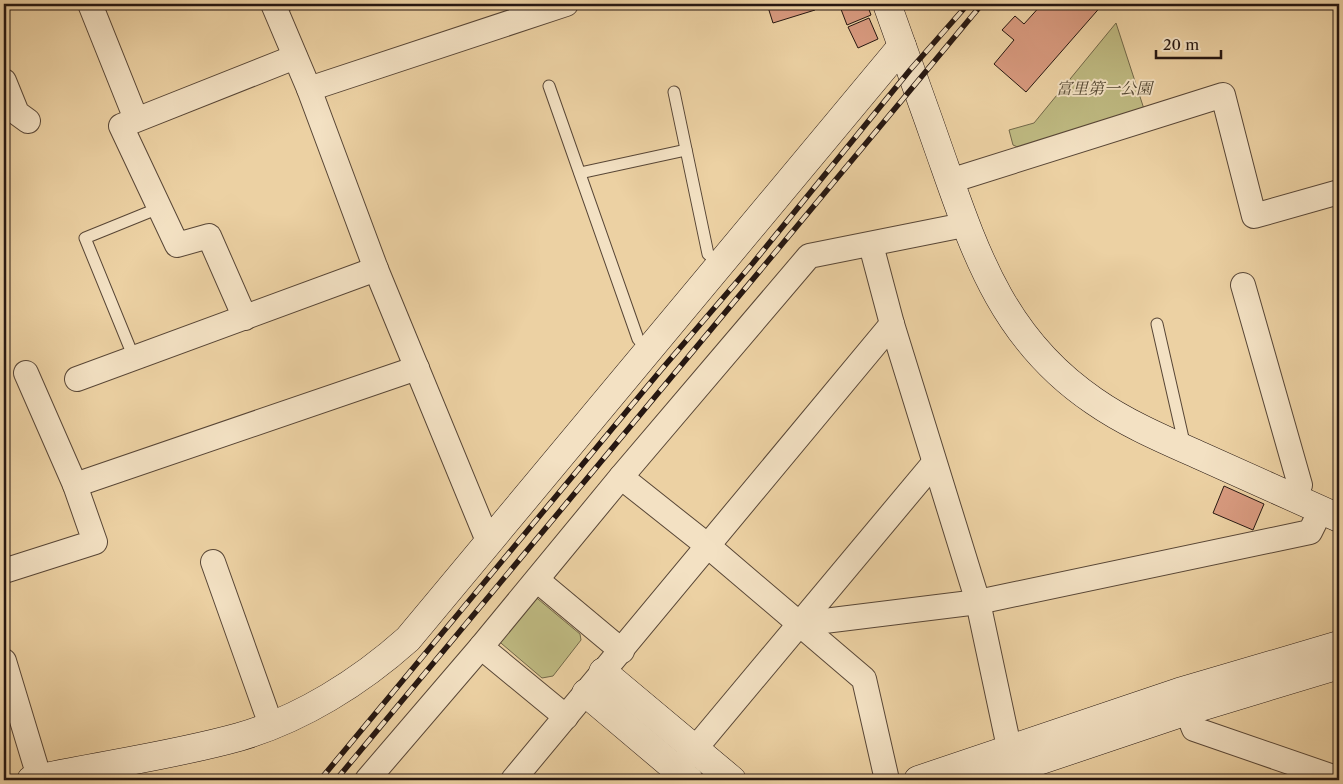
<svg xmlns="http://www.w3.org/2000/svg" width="1343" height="784" viewBox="0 0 1343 784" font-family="'Libre Caslon Text','Noto Serif JP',serif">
<rect width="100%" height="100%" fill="#ecd1a3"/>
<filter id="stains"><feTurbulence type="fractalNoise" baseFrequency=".004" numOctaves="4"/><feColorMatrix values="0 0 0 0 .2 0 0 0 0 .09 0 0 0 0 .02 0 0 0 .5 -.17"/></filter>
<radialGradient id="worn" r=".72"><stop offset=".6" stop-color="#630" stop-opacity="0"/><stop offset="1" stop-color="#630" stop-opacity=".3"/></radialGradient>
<g fill="#beb981" stroke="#726849">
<path d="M 1116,23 L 1144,109 L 1022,149 L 1013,145 L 1009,130 L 1034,123 Z"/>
<path d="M 532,594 L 580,634 L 581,640 L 553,676 L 542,678 L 495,638 Z"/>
</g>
<g fill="#d89a7f" stroke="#261711">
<path d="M 767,4 L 813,4 L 815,10 L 773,23 Z"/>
<path d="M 839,4 L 867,4 L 871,15 L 847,25 Z"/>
<path d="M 1042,4 L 1103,4 L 1026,92 L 994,64 L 1014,40 L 1002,30 L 1015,16 L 1024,24 Z"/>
<path d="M 869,18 L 878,39 L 858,48 L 848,27 Z"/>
<path d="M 1224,486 L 1264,504 L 1253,530 L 1213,513 Z"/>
</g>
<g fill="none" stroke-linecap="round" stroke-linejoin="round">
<defs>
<g id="lane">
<path d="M 275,8 L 289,4"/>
<path d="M 549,86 L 638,339 L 649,350"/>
<path d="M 674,92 L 708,254 L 719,264"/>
<path d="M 580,173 L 686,150"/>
<path d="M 1157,324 L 1185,447"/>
<path d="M 134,358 L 85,238 L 159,208"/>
</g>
<g id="street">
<path d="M 90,4 L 136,119"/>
<path d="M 273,4 L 309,89 L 376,269 L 488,541"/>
<path d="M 4,81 L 17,113 L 28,121"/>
<path d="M 309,89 L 566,4"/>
<path d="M 950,181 L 1223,95 L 1254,216 L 1339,192"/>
<path d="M 871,245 L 892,324 L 978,602 L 1013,766"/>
<path d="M 1243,285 L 1300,485 L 1294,498"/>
<path d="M 245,318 L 209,236 L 177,245 L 121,126 L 295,57"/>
<path d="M 26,373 L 75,485 L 417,368"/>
<path d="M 77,379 L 376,269"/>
<path d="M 621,477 L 708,546 L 864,679 L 887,780"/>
<path d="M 213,562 L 271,725"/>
<path d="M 4,571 L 95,542 L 75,485"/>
<path d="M 537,580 L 622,651"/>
<path d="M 800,624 L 978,602 L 1310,532 L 1321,510"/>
<path d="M 481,647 L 566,717"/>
<path d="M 4,661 L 40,780"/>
<path d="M 1180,694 L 1194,729 L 1339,779"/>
<path d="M 684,762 L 934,463"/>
<path d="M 367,780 L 481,647 L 621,477 L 809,256 L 964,225"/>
<path d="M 513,780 L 892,324"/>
</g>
<g id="secondary">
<path d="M 887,4 C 904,52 922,101 939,150 C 974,249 1001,338 1094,401 C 1127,424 1165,440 1201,456 C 1247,477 1293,497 1339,518"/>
<path d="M 603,672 L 732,780"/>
<path d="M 586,693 L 689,780"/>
<path d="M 31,780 C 100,765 171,756 239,737 C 301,719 360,682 408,639 L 902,46"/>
<path d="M 918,780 L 1179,692 L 1339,645"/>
<path d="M 982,780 L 1187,711 L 1339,665"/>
</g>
</defs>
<use href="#lane" stroke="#584636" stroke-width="13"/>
<use href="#street" stroke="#584636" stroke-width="26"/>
<use href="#secondary" stroke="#261711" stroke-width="29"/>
<use href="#lane" stroke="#f3e1c3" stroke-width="11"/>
<use href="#street" stroke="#f3e1c3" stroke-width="24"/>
<use href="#secondary" stroke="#f3e1c3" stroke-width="28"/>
<defs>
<g id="rail">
<path d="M 320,780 L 661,370 L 753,263 L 910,70 L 968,4"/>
<path d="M 336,780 L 982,4"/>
</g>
</defs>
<use href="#rail" stroke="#261711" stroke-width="5.5"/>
<use href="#rail" stroke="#f3e1c3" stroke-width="4" stroke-dasharray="11" stroke-linecap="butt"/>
</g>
<g text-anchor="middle" stroke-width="4" stroke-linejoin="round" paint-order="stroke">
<g font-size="16" font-style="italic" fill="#544833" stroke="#f3e1c3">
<text x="1104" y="94">富里第一公園</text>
</g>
</g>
<rect width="1343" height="784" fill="none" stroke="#ecd1a3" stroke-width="20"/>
<rect x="5" y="5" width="1333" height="774" fill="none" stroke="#261711" stroke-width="2.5"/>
<rect x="10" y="10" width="1323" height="764" fill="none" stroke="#261711"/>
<path d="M1156 50v8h65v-8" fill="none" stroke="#261711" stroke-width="2.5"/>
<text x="1163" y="50" font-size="15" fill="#261711" stroke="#f3e1c3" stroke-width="4" paint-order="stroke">20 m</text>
<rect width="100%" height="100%" filter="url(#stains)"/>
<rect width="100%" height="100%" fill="url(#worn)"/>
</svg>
